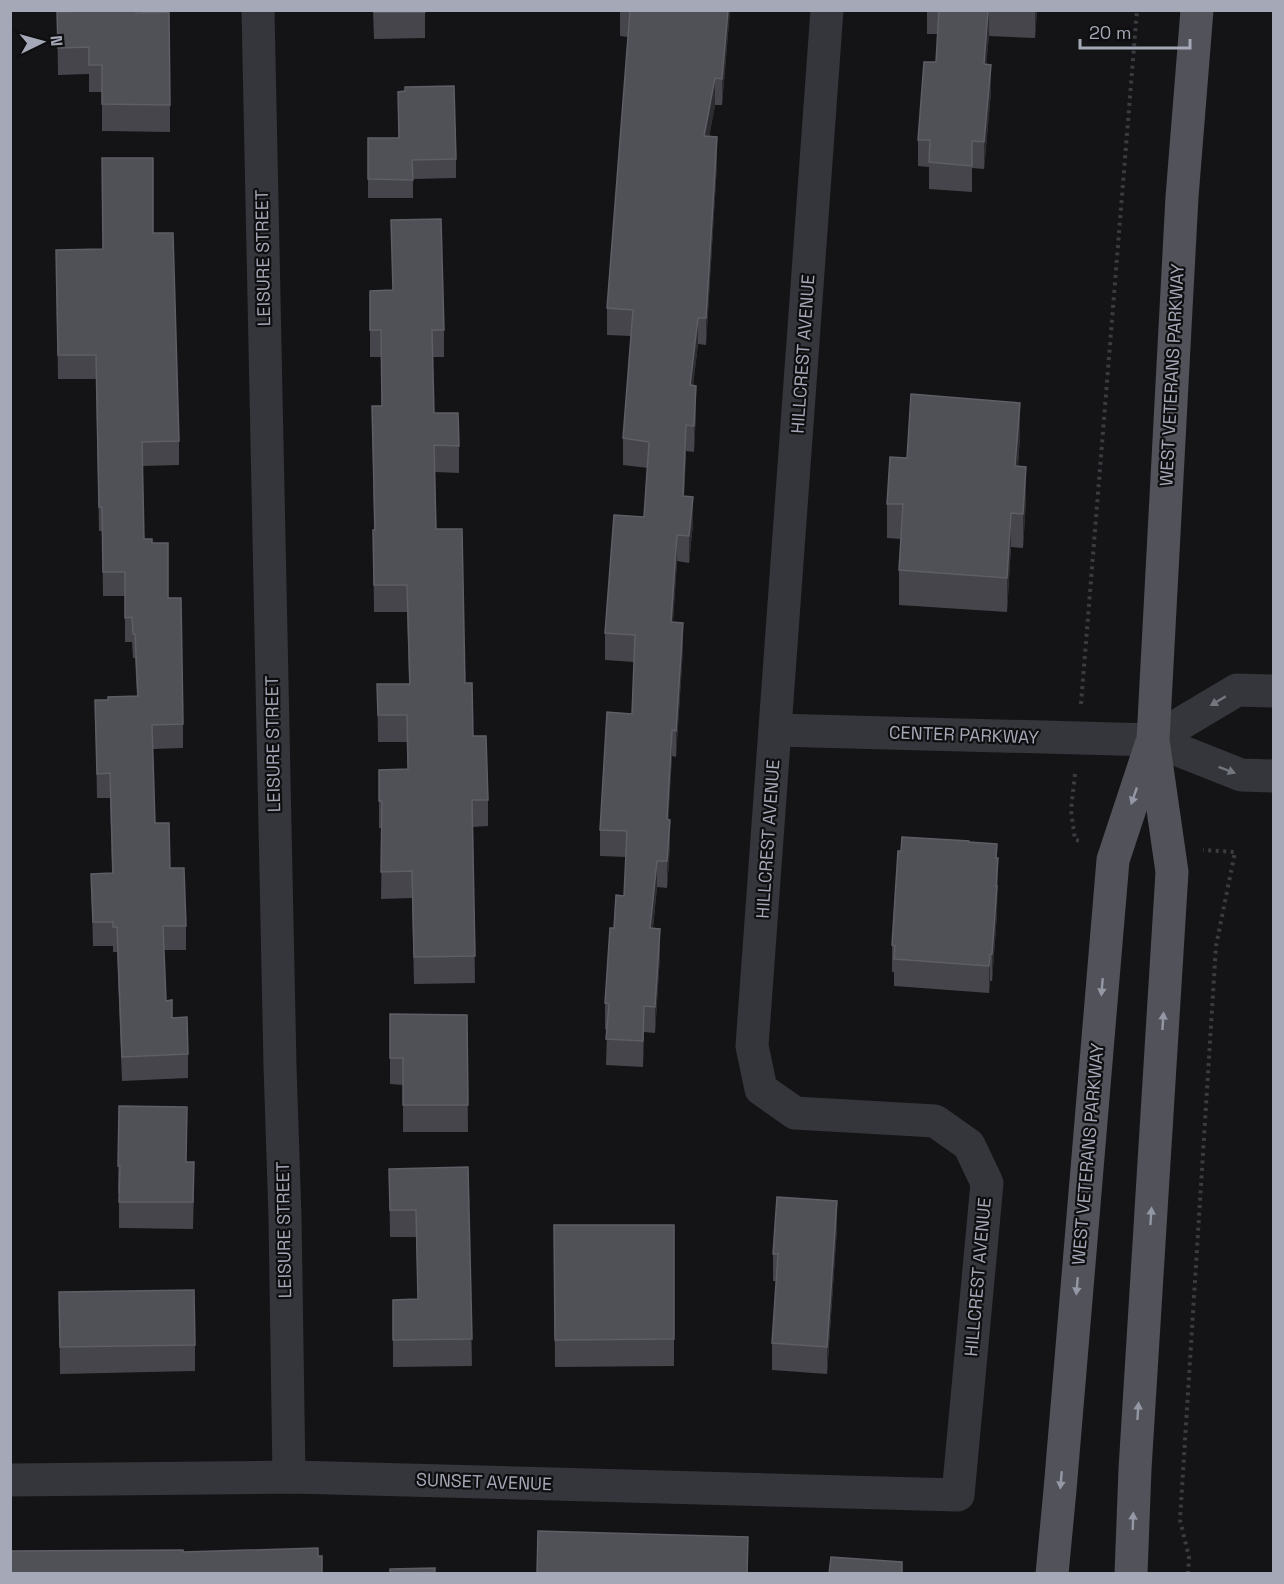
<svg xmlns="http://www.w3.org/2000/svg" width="1284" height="1584" viewBox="0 0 1284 1584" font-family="'Space Grotesk',sans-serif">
<rect width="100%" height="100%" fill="#141416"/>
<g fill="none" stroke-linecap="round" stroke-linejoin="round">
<g stroke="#3b3c42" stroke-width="4" stroke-dasharray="3 4.5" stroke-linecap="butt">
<path d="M 1081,704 L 1137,10"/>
<path d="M 1075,774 L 1071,810 L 1075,840 L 1082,841"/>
<path d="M 1188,1574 L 1189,1557 L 1180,1520 L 1216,946 L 1235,852 L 1203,850"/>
</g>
<g stroke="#35363b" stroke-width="33">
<path d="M 258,10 L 280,1066 L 285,1217 L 289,1477"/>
<path d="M 776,730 L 1153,740 L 1241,775 L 1274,776"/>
<path d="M 1153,740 L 1237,690 L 1274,691"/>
<path d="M 10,1480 L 294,1477 L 958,1495 L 987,1183 L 969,1145 L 935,1121 L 795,1113 L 761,1089 L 752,1046 L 827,10"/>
</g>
<g stroke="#51525a" stroke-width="33">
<path d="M 1052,1574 L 1060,1490 L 1113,860 L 1151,745"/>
<path d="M 1131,1574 L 1135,1469 L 1172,872 L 1153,740 L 1182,197 L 1197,10"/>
</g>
</g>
<g fill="#45454b">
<path d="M 87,10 L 136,10 L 170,105 L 170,132 L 102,131 L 102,92 L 89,92 L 89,74 L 58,75 L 57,12 L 88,11 Z"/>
<path d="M 373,10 L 425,10 L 425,38 L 374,39 Z"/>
<path d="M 620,10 L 730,10 L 722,105 L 715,105 L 709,137 L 717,164 L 706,345 L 698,344 L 693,385 L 696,412 L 694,452 L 686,451 L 684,496 L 693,523 L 689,563 L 677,561 L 673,622 L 683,649 L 676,757 L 672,756 L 668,819 L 670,846 L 667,888 L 657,887 L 653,928 L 660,956 L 655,1033 L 644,1032 L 643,1067 L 606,1065 L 607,1030 L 605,1029 L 605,1003 L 614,928 L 624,896 L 626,857 L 600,856 L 600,830 L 632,714 L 634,662 L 605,660 L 605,633 L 644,517 L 648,468 L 623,465 L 623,438 L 631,336 L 607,335 L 607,308 L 628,37 L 620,36 Z"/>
<path d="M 927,10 L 1037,10 L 1035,38 L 989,36 L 986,64 L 991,92 L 984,169 L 972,168 L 972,192 L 929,189 L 929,167 L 918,166 L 918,140 L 936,62 L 938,34 L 927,34 Z"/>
<path d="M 368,138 L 456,159 L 456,178 L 413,179 L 413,198 L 368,198 Z"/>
<path d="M 391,220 L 444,330 L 444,357 L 432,357 L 434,413 L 459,446 L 459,473 L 435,472 L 436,529 L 465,683 L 473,736 L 488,800 L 488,826 L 473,827 L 475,983 L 414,984 L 412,898 L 381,899 L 382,828 L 379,828 L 379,770 L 408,769 L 407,742 L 378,742 L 377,684 L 409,684 L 407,612 L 374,612 L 373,530 L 374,530 L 372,406 L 382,406 L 381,357 L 370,357 L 370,291 L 393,290 Z"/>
<path d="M 153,233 L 179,441 L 179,465 L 142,466 L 144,539 L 152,543 L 168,598 L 183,724 L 183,748 L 153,749 L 155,823 L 170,868 L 186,926 L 186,950 L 164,950 L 166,1001 L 172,1018 L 188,1054 L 188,1078 L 122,1081 L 117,952 L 113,952 L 113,946 L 93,946 L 91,874 L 112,873 L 110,798 L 97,798 L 95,700 L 108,700 L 137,696 L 135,658 L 133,658 L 132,642 L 125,642 L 125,596 L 103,596 L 102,531 L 99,531 L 96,379 L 58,379 L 56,274 L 103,249 Z"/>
<path d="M 1020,437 L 1018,466 L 1026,501 L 1023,548 L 1011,547 L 1007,612 L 899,605 L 899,570 L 901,539 L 887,538 L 887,504 L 907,458 Z"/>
<path d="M 901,851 L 998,858 L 997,913 L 992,981 L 990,981 L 989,993 L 894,986 L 894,972 L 892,972 L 892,945 Z"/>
<path d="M 390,1014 L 467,1015 L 468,1132 L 403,1132 L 403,1085 L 390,1084 Z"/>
<path d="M 119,1106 L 187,1162 L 194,1189 L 193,1229 L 119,1228 L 119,1193 L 118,1193 Z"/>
<path d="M 468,1167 L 472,1366 L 393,1367 L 393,1300 L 418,1299 L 416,1237 L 390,1237 L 389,1169 Z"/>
<path d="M 554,1225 L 674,1225 L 674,1366 L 555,1367 Z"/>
<path d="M 837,1228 L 827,1374 L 772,1370 L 772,1343 L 777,1281 L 773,1281 L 773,1254 Z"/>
<path d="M 59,1292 L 195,1345 L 195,1371 L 60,1374 Z"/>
</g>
<g fill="#2d2d31">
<path d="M 728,10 L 730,10 L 722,105 L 722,79 Z"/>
<path d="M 989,10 L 989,36 L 984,91 L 984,64 Z"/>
<path d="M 1035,10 L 1037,10 L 1035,38 Z"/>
<path d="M 991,65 L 991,92 L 984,169 L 984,142 Z"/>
<path d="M 715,78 L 715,105 L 704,163 L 704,136 Z"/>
<path d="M 717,137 L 717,164 L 706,345 L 706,318 Z"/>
<path d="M 698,318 L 698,344 L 690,411 L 690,385 Z"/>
<path d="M 696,386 L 696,412 L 694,452 L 694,426 Z"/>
<path d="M 1020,403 L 1020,437 L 1015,500 L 1015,466 Z"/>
<path d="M 686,425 L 686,451 L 683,522 L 683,496 Z"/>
<path d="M 1026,467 L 1026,501 L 1023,548 L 1023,514 Z"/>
<path d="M 693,497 L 693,523 L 689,563 L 689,536 Z"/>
<path d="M 1011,513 L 1011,547 L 1007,612 L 1007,578 Z"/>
<path d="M 677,535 L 677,561 L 671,648 L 671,622 Z"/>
<path d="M 683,623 L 683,649 L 676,757 L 676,731 Z"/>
<path d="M 672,730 L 672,756 L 667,846 L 667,819 Z"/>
<path d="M 670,820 L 670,846 L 667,888 L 667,861 Z"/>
<path d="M 997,844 L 997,913 L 992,981 L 992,954 Z"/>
<path d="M 657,861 L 657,887 L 650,954 L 650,928 Z"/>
<path d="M 660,929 L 660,956 L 655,1033 L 655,1007 Z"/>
<path d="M 990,954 L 990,981 L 989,993 L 989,966 Z"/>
<path d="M 644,1006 L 644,1032 L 643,1067 L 643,1041 Z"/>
<path d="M 837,1201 L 837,1228 L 827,1374 L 827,1347 Z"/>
</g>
<g fill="#505057" stroke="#5d5e66" stroke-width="1.5">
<path d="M 88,10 L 136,10 L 136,13 L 169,12 L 170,105 L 102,104 L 102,65 L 89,65 L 89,47 L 58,48 L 57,12 L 88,11 Z"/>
<rect x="374" y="10" width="51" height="2"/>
<path d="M 629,10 L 728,10 L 722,79 L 715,78 L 704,136 L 717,137 L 706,318 L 698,318 L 690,385 L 696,386 L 694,426 L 686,425 L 683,496 L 693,497 L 689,536 L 677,535 L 671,622 L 683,623 L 676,731 L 672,730 L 667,819 L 670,820 L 667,861 L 657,861 L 650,928 L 660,929 L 655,1007 L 644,1006 L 643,1041 L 606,1039 L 609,1004 L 605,1003 L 610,928 L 614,928 L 616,895 L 624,896 L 627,831 L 600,830 L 607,712 L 632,714 L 635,635 L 605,633 L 614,515 L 644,517 L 649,442 L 623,438 L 633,310 L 607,308 L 630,11 Z"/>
<path d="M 939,10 L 988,10 L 984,64 L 991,65 L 984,142 L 972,141 L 972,166 L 929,162 L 930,140 L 918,140 L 924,62 L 936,62 Z"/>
<path d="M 454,86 L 456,159 L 412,160 L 413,180 L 368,179 L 368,138 L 399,138 L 398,92 L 405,91 L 405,87 Z"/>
<path d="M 102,158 L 153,158 L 153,233 L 173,233 L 179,441 L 142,442 L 144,539 L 152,539 L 152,543 L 168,543 L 168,598 L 181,598 L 183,724 L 152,725 L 155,823 L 169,823 L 170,868 L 184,868 L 186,926 L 163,926 L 166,1001 L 172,1000 L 172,1018 L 187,1017 L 188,1054 L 122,1057 L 117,927 L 113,927 L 113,922 L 93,922 L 91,874 L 113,873 L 110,773 L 97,774 L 95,700 L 108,700 L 108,697 L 138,696 L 135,634 L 133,634 L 132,617 L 125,618 L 125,572 L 103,572 L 102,507 L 99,507 L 96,355 L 58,355 L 56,250 L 103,249 Z"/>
<path d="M 441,219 L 444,330 L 432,330 L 434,413 L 458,413 L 459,446 L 434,445 L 436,529 L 462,529 L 465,683 L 472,683 L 473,736 L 486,736 L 488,800 L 472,800 L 475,956 L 414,957 L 412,871 L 381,872 L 382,801 L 379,801 L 379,770 L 408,769 L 407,715 L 378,715 L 377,684 L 410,684 L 407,585 L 374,585 L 373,530 L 375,530 L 372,406 L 382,406 L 381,330 L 370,330 L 370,291 L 393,290 L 391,220 Z"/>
<path d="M 911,394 L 1020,403 L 1015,466 L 1026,467 L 1023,514 L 1011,513 L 1007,578 L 899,570 L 903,504 L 887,504 L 890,457 L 907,458 Z"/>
<path d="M 902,837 L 969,841 L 969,842 L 997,844 L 996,858 L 998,858 L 996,886 L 997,886 L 992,954 L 990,954 L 989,966 L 894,959 L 895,946 L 892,945 L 898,851 L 901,851 Z"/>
<path d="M 390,1014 L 467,1015 L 468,1105 L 403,1105 L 403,1058 L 390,1058 Z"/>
<path d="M 119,1106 L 187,1107 L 186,1162 L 194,1162 L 193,1202 L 119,1202 L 120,1166 L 118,1166 Z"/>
<path d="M 468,1167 L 472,1339 L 393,1340 L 393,1300 L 418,1299 L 416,1210 L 390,1210 L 389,1169 Z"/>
<path d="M 777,1197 L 837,1201 L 827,1347 L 772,1343 L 778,1254 L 773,1254 Z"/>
<path d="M 554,1225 L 674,1225 L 674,1339 L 555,1340 Z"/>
<path d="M 194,1290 L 195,1345 L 60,1347 L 59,1292 Z"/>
<path d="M 538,1531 L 748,1537 L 747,1574 L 537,1574 Z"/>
<path d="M 318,1548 L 318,1556 L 322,1556 L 322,1574 L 10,1574 L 10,1551 L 183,1550 L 183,1552 Z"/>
<path d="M 831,1557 L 902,1562 L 902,1574 L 829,1574 Z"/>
<path d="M 435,1568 L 435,1574 L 390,1574 L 390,1569 Z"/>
</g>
<defs><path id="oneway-solid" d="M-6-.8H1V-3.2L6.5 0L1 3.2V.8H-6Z" transform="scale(1.5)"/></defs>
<g fill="#73757f">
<use href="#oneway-solid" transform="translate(1218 701) rotate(149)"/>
<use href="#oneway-solid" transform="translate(1227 770) rotate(21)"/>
</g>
<g fill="#9498a4">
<use href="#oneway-solid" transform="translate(1134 796) rotate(109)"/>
<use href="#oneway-solid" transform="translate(1102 987) rotate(95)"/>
<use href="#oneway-solid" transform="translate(1163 1021) rotate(-86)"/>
<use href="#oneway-solid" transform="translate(1151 1216) rotate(-86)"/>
<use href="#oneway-solid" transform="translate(1077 1286) rotate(95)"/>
<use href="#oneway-solid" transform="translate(1138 1411) rotate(-86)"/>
<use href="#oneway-solid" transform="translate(1061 1480) rotate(95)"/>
<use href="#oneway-solid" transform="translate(1133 1521) rotate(-88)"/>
</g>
<g text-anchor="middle" stroke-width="4.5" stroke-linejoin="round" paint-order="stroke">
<g font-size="18" fill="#a5a9b7" stroke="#0f0f11">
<text transform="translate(263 258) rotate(-91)" y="6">LEISURE STREET</text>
<text transform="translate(803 354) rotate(-86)" y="6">HILLCREST AVENUE</text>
<text transform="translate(1172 375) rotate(-87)" y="6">WEST VETERANS PARKWAY</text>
<text transform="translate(964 735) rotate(2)" y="6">CENTER PARKWAY</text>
<text transform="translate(273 744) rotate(-91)" y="6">LEISURE STREET</text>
<text transform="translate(768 839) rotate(-86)" y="6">HILLCREST AVENUE</text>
<text transform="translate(1088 1154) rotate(-85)" y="6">WEST VETERANS PARKWAY</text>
<text transform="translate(284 1230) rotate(-91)" y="6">LEISURE STREET</text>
<text transform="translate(978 1277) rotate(-85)" y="6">HILLCREST AVENUE</text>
<text transform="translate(484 1482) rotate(2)" y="6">SUNSET AVENUE</text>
</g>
</g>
<rect width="1284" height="1584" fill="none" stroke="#a5a9b7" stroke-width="24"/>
<g transform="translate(42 42) rotate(85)" stroke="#0f0f11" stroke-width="4.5" paint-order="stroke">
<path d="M0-4.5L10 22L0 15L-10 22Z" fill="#a5a9b7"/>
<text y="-9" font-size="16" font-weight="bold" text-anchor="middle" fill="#a5a9b7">N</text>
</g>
<path d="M1080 39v9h110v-9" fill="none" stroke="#a5a9b7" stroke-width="3"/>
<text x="1089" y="39" font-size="18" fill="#a5a9b7" stroke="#0f0f11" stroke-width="4.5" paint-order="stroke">20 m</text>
</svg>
